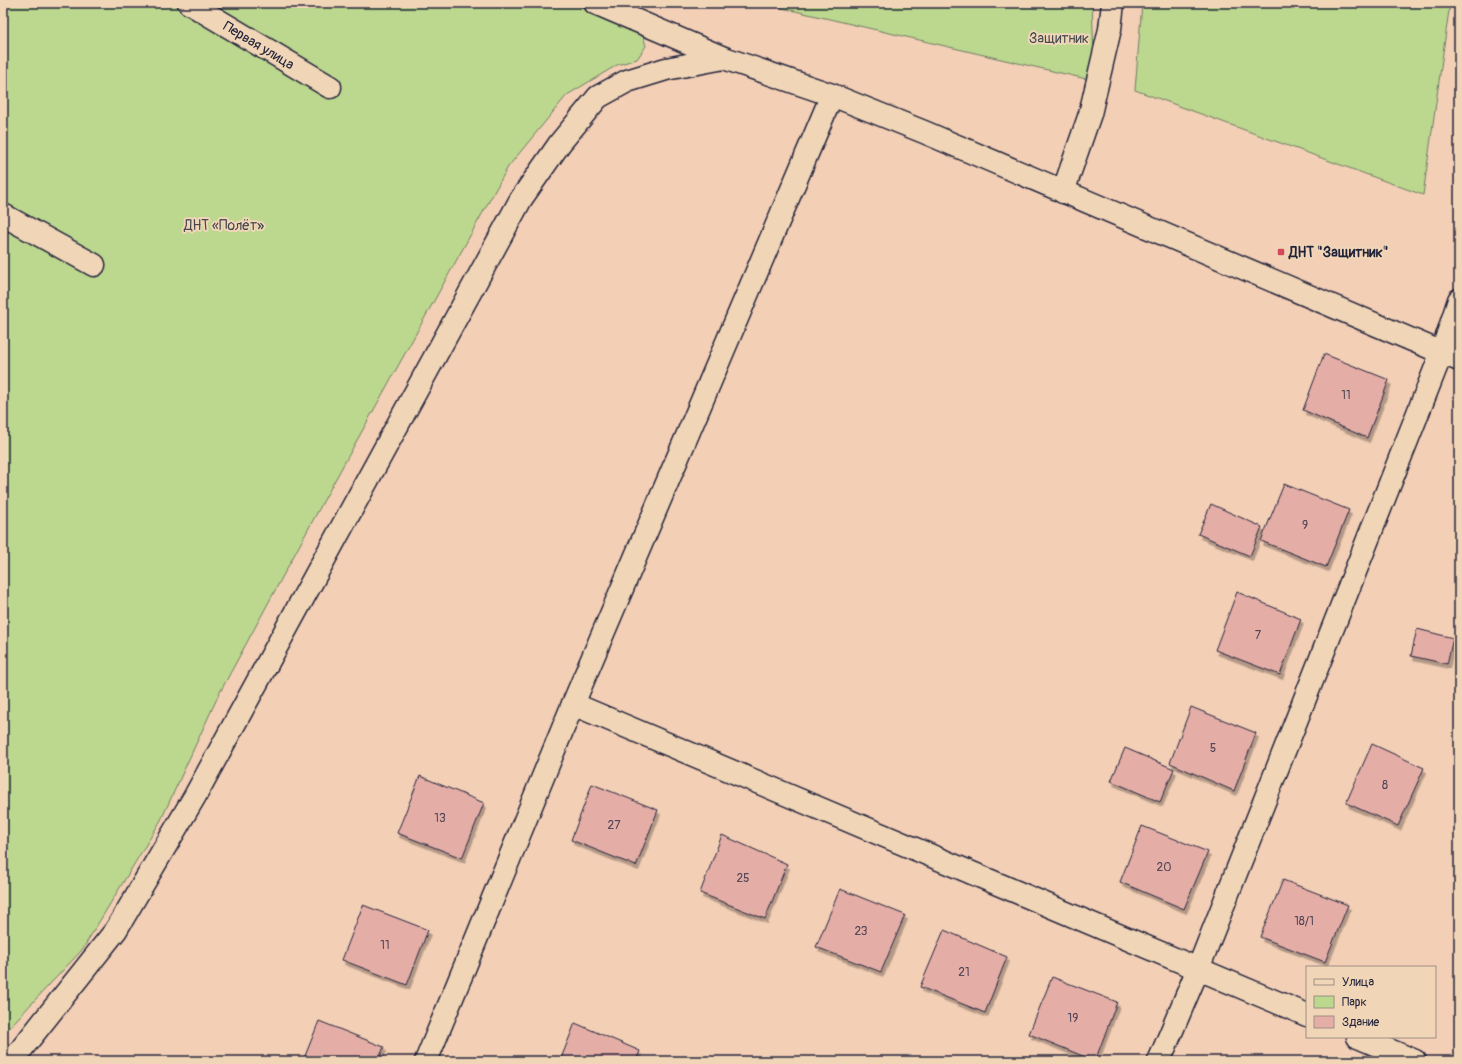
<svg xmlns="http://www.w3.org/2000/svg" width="1462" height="1064" viewBox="0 0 1462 1064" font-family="Pangolin,sans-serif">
<defs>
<filter id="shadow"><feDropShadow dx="2.5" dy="4.5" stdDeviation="0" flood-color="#0004"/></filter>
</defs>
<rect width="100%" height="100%" fill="#f3cfb6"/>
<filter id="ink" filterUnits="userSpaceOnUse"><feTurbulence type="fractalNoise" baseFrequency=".025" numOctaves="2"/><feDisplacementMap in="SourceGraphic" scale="8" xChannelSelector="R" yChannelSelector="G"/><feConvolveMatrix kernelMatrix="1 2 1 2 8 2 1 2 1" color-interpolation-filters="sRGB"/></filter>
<g filter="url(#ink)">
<g fill="#bcd78e" stroke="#6f7c64">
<path d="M 3,3 L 582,3 L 621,18 L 642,32 L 646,46 L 637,59 L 617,65 L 567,95 L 508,167 L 324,500 L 219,694 L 161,820 L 82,950 L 3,1034 Z"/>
<path d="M 771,3 L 1092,3 L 1095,81 L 778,7 Z"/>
<path d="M 1142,3 L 1450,3 L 1423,195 L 1135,90 Z"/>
</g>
<g fill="#e4aea7" stroke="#22223b" filter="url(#shadow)">
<path d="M 1324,354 L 1389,380 L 1367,438 L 1303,410 Z"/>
<path d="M 1284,484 L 1349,510 L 1326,567 L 1261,541 Z"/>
<path d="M 1211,504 L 1262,527 L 1250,556 L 1198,534 Z"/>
<path d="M 1237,592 L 1301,619 L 1280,675 L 1215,650 Z"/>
<path d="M 1417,629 L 1453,638 L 1447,664 L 1411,656 Z"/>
<path d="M 1191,707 L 1256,733 L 1234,791 L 1170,763 Z"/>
<path d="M 1372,744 L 1424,768 L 1398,826 L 1346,803 Z"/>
<path d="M 1125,748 L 1174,769 L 1160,802 L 1111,781 Z"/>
<path d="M 420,776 L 484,803 L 462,858 L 397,833 Z"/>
<path d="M 592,784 L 658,810 L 636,866 L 571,840 Z"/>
<path d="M 1142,826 L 1208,852 L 1184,909 L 1120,882 Z"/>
<path d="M 722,835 L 787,864 L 765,919 L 700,893 Z"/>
<path d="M 1283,880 L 1348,905 L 1325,962 L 1260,937 Z"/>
<path d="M 840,889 L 905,915 L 881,972 L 816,947 Z"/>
<path d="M 363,905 L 428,930 L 407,985 L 342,960 Z"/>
<path d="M 944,930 L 1007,957 L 985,1013 L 920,987 Z"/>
<path d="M 1052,977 L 1117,1002 L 1095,1061 L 1029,1034 Z"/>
<path d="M 319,1021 L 384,1047 L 378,1061 L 303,1061 Z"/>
<path d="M 575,1023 L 640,1051 L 636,1061 L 560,1061 Z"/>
</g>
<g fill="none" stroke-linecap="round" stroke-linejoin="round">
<defs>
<g id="minor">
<path d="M 189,3 L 330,87"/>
<path d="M 595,3 L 724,58"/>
<path d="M 1063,192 L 1090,114 L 1110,29 L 1113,3"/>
<path d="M 3,215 L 94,265"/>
<path d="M 573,704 L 1307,1015"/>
<path d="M 1358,1037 L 1415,1061"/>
<path d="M 426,1061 L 573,704 L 832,95"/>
<path d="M 1159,1061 L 1198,969 L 1442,352 L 1459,300"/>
</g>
<path id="tertiary" d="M 12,1061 L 116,930 L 195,796 L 521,199 L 560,143 L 598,97 L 627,81 L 666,69 L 724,58 L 832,95 L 924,132 L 1459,360"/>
</defs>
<use href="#minor" stroke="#22223b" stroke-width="25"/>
<use href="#tertiary" stroke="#22223b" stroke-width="25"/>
<use href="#minor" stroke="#f0d6b7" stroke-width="22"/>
<use href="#tertiary" stroke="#f0d6b7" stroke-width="22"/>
</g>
</g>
<rect fill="#d1495b" stroke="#f0d6b7" stroke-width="1.5" x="1277" y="248" width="8" height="8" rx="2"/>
<g text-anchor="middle" stroke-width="4" stroke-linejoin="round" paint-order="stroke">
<g font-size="12" fill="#524556">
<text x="1346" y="399">11</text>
<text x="1305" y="529">9</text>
<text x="1258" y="639">7</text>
<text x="1213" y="752">5</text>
<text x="1385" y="789">8</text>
<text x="440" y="822">13</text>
<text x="614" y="829">27</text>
<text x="1164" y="871">20</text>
<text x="743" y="882">25</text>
<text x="1304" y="925">18/1</text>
<text x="861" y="935">23</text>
<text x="385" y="949">11</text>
<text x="964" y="976">21</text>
<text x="1073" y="1022">19</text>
</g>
<g font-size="14" fill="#41464c" stroke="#f0d6b7">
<text x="1059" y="43">Защитник</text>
<text x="224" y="230">ДНТ «Полёт»</text>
</g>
<g font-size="14" fill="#22223b" stroke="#f0d6b7">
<text transform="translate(259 45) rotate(31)" y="5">Первая улица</text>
</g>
<g font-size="14" font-weight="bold" fill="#22223b" stroke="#f0d6b7" text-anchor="start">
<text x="1289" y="257">ДНТ "Защитник"</text>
</g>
</g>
<rect width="1462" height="1064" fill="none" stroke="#f0d6b7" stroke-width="16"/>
<rect x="8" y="8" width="1446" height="1048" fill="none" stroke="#22223b" stroke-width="1.5" filter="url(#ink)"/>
<rect x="1306" y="966" width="130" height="72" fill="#f0d6b7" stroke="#9e8e85"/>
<rect x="1314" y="979" width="20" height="6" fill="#f0d6b7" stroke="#9e8e85"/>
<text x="1342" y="986" font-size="12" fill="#22223b">Улица</text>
<rect x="1314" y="996" width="20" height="12" fill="#bcd78e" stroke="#9e8e85"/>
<text x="1342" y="1006" font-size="12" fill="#22223b">Парк</text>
<rect x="1314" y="1016" width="20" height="12" fill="#e4aea7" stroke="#9e8e85"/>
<text x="1342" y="1026" font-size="12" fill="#22223b">Здание</text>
</svg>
